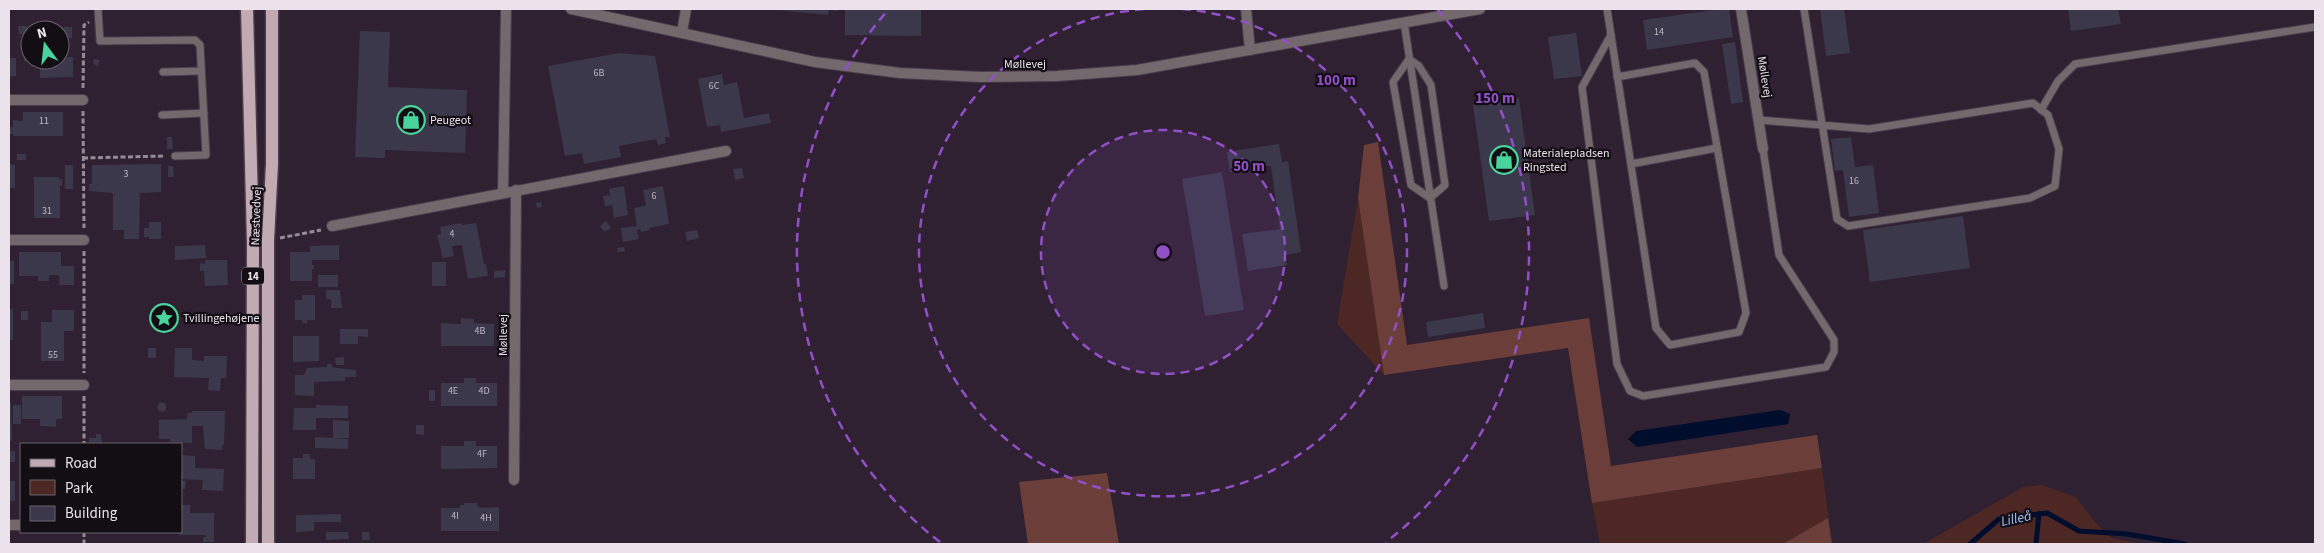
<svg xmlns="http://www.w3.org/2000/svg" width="2324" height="553" viewBox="0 0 2324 553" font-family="'Source Sans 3',sans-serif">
<rect width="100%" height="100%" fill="#2f2131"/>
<g fill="#4d2723">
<path d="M 1358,198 L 1384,375 L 1337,324 Z"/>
<path d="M 1822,468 L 1832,544 L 1600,544 L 1592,503 Z"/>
<path d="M 2042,485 L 2076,497 L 2095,522 L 2112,538 L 2140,544 L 1923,544 L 2023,487 Z"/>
</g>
<g fill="#6c3e39">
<path d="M 1378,142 L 1407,345 L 1589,318 L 1611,466 L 1817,435 L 1822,468 L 1592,503 L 1568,348 L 1384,375 L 1358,198 L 1364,145 Z"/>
<path d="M 1107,473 L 1119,544 L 1028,544 L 1019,482 Z"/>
<path d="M 1828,518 L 1832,544 L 1783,544 Z"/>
</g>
<path fill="#000d2c" d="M 1780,410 L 1790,414 L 1788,424 L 1637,447 L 1628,439 L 1636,431 Z"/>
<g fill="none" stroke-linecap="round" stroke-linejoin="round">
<g stroke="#000d2c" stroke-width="5">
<path d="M 1970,544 L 1999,519 L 2047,513 L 2079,531 L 2127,534 L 2185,544"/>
<path d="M 2036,544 L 2039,514"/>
</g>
</g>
<g fill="#3b384c">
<path d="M 768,9 L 838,9 L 838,11 L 829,10 L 828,15 Z"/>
<path d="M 845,9 L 921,9 L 921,36 L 845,35 Z"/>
<path d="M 1721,9 L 1729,9 L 1733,37 L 1647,50 L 1643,20 Z"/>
<path d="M 1820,9 L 1844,9 L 1850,53 L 1826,56 Z"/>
<path d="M 2068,9 L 2118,9 L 2121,24 L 2071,31 Z"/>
<path d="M 18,26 L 27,26 L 27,34 L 19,34 Z"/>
<rect x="64" y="27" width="8" height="11"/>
<path d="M 360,31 L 390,32 L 388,87 L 467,90 L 465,153 L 385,150 L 385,158 L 355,157 Z"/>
<path d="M 1576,33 L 1582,76 L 1554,79 L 1548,37 Z"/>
<rect x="24" y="38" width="6" height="23"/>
<path d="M 60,38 L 63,38 L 63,57 L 73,57 L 73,77 L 40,78 L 40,60 L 60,60 Z"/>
<path d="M 1735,42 L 1743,102 L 1731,104 L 1722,44 Z"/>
<path d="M 619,53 L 655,56 L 670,137 L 665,137 L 666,143 L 658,145 L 656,139 L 619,146 L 621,157 L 584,164 L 582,153 L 565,156 L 548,66 Z"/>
<path d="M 9,58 L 16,58 L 16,76 L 9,77 Z"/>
<path d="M 94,59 L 100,60 L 98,66 L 93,64 Z"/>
<path d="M 722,74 L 724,85 L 737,82 L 744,118 L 769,113 L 771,123 L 721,132 L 720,125 L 707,127 L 698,79 Z"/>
<path d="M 1519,98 L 1535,215 L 1489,221 L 1473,105 Z"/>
<path d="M 23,112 L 63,112 L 63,136 L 13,136 L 13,134 L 9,134 L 9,127 L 13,127 L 13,120 L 23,121 Z"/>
<path d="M 167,137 L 172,137 L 173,149 L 167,149 Z"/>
<path d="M 1851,137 L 1855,167 L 1873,165 L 1879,213 L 1849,217 L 1843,170 L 1835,171 L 1831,139 Z"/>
<path d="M 1279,144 L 1282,162 L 1288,161 L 1301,252 L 1286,255 L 1287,265 L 1248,271 L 1242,234 L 1280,229 L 1271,166 L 1230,172 L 1227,152 Z"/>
<rect x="17" y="154" width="9" height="6"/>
<path d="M 9,164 L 15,165 L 15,188 L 9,188 Z"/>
<path d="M 161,164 L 161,192 L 140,193 L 139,239 L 124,239 L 124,230 L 113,230 L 113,193 L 89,191 L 89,184 L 92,184 L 92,165 Z"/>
<rect x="65" y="165" width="8" height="24"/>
<path d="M 168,166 L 173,166 L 174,177 L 168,177 Z"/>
<path d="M 742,168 L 744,178 L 735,180 L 733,169 Z"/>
<path d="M 1222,172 L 1244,310 L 1205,316 L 1182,179 Z"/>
<path d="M 34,177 L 59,177 L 59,179 L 62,179 L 62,186 L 60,186 L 60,218 L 34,218 Z"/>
<path d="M 624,186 L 628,215 L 614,218 L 612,205 L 605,206 L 603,196 L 610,195 L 609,189 Z"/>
<path d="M 663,186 L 669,224 L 649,228 L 650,230 L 641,232 L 640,229 L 637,230 L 639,239 L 623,242 L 621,228 L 637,226 L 634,208 L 646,206 L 643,190 Z"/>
<path d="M 541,202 L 542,207 L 537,208 L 536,203 Z"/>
<path d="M 1963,216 L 1970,268 L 1870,282 L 1863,230 Z"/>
<path d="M 606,221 L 611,228 L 604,232 L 600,226 Z"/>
<path d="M 149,222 L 161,222 L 161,239 L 149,239 L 149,237 L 144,237 L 144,228 L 149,228 Z"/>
<path d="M 461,223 L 462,225 L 476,223 L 484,264 L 486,264 L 488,275 L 486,276 L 468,279 L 462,245 L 452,246 L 454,256 L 443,258 L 437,235 L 441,234 L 440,227 Z"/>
<path d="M 697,230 L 699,238 L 687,241 L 685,232 Z"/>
<path d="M 205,245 L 206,258 L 175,260 L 175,246 Z"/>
<path d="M 339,245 L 339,260 L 312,260 L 312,265 L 314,265 L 314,269 L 312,269 L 312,281 L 290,281 L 290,252 L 310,252 L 310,246 Z"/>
<path d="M 624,247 L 625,251 L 618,252 L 617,248 Z"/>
<path d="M 19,252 L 61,252 L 61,266 L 74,266 L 74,285 L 59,285 L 59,275 L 49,275 L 49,281 L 38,281 L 38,276 L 19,276 Z"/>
<path d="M 205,260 L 227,260 L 228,285 L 205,286 L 204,271 L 200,271 L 200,263 L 205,264 Z"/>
<rect x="9" y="261" width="5" height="23"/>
<rect x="432" y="262" width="14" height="24"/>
<path d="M 505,270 L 505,277 L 494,278 L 494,271 Z"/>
<rect x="318" y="275" width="20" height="12"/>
<path d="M 326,290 L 340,290 L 342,308 L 331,308 L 331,299 L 326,299 Z"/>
<path d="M 302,295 L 315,295 L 315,320 L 307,320 L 307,323 L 302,323 L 302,320 L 295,320 L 295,300 L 302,300 Z"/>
<rect x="9" y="309" width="4" height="31"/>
<path d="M 52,310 L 74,310 L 74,331 L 64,331 L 64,361 L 41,361 L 41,322 L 52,322 Z"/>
<rect x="21" y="311" width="7" height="9"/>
<path d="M 1483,313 L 1485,328 L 1428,337 L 1426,322 Z"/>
<path d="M 461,318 L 474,319 L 474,323 L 494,324 L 494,346 L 441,346 L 441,323 L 461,324 Z"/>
<path d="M 340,329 L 368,329 L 368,337 L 358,336 L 358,344 L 340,344 Z"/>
<path d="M 293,336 L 319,336 L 319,361 L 293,362 Z"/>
<rect x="148" y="348" width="8" height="10"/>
<path d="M 175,348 L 192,348 L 192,360 L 204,361 L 204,356 L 227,356 L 226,378 L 221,378 L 220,391 L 208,390 L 209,378 L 174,377 Z"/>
<path d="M 344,357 L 344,365 L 336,365 L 335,358 Z"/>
<path d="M 327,364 L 332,364 L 332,367 L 337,368 L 356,370 L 356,377 L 345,377 L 345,381 L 314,382 L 314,396 L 295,395 L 295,375 L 304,375 L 307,368 L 327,367 Z"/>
<path d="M 464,378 L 476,378 L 476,383 L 497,383 L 497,406 L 441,406 L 441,383 L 464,383 Z"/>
<rect x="429" y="390" width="6" height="11"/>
<path d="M 22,396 L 62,396 L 62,419 L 56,419 L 56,427 L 40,426 L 40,419 L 22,419 Z"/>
<path d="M 9,402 L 11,402 L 12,441 L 9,441 Z"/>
<circle cx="162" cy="407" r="4.5"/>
<rect x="13" y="405" width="8" height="19"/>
<path d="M 316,405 L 348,406 L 348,418 L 316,418 L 316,430 L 293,430 L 294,408 L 316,408 Z"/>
<path d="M 192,411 L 225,411 L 224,445 L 222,445 L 222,450 L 205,449 L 203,426 L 192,426 L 192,443 L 170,442 L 170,439 L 159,439 L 159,420 L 187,419 L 188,413 L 192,413 Z"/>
<path d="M 333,420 L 349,421 L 349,438 L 333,438 Z"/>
<path d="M 416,425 L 424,425 L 424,435 L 416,434 Z"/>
<path d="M 96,434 L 101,434 L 102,444 L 89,444 L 89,438 L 96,438 Z"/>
<path d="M 315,437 L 348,439 L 348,449 L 315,448 Z"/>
<path d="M 464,441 L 476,441 L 476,446 L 497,446 L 497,468 L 441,469 L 441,446 L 464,446 Z"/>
<rect x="9" y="451" width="6" height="11"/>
<path d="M 303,454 L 310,454 L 310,459 L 315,459 L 315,479 L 293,479 L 293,458 L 303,458 Z"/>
<path d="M 181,455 L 195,456 L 195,468 L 224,469 L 223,491 L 202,490 L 203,480 L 181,479 Z"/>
<rect x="9" y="481" width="6" height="20"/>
<path d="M 181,481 L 186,481 L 185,489 L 181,489 Z"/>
<path d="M 464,503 L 477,503 L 477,506 L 481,508 L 499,507 L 499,531 L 441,531 L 441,508 L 460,508 L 460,505 L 464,505 Z"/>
<path d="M 181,505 L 190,505 L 190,513 L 214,513 L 214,542 L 203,542 L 203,537 L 206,537 L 206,535 L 179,535 L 179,532 L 181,532 Z"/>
<path d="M 341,514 L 341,522 L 314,522 L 314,531 L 296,532 L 296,515 Z"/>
<path d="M 326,532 L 348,532 L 349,539 L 326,540 Z"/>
<path d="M 362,532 L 369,532 L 370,540 L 362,540 Z"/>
</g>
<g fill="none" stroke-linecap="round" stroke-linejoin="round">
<defs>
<g id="lane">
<path d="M 98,9 L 100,41 L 195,40 L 200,45 L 206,155 L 175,156"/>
<path d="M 1607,9 L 1656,328 L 1670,345 L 1739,332 L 1746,313 L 1704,72 L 1695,63 L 1617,77"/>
<path d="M 1404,22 L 1444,286"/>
<path d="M 1611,35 L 1582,87 L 1617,364 L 1630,391 L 1643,396 L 1826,367 L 1834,352 L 1834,340 L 1779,255 L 1763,149"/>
<path d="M 1409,59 L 1419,66 L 1431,85 L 1445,185 L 1430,198 L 1411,185 L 1393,82 Z"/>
<path d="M 163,72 L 201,71"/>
<path d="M 2041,110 L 2058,81 L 2075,64 L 2315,27"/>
<path d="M 162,115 L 204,113"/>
<path d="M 1759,120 L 1869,129 L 2033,103 L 2048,115 L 2059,149 L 2055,186 L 2030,198 L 1848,226 L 1837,219 L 1804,9"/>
<path d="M 1631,164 L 1717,148"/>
</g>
<g id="street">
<path d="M 571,9 L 815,62 L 900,73 L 981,77 L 1057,76 L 1137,70 L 1480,9"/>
<path d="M 1246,9 L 1250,50"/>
<path d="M 1741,9 L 1763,149"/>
<path d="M 682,32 L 686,9"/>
<path d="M 9,100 L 83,100"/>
<path d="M 503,193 L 506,9"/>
<path d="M 332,226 L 726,151"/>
<path d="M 9,240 L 84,240"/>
<path d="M 9,385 L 84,385"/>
<path d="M 514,480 L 516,190"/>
<path d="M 9,525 L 21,525"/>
</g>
<g id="primary">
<path d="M 247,9 L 253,243 L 252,544"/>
<path d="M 268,544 L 268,240 L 272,164 L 272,9"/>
</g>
</defs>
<use href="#lane" stroke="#493c4b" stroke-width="9"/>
<use href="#street" stroke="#493c4b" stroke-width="12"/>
<use href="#primary" stroke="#493c4b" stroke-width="15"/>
<g stroke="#958a97" stroke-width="3" stroke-dasharray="5 2.5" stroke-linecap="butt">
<path d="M 83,88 L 84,25 L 89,22"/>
<path d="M 83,111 L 84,228"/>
<path d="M 83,158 L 164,156"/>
<path d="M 280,238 L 321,230"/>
<path d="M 84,251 L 84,373"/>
<path d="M 84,396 L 84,444"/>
<path d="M 84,532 L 84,544"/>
</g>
<use href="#lane" stroke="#73686c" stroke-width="7"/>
<use href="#street" stroke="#73686c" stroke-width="10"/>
<use href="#primary" stroke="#c1aab2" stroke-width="12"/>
</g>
<circle cx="1163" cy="252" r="122" fill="#9150c8" fill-opacity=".12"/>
<g fill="none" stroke="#9150c8" stroke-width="2.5" stroke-dasharray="9 6">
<circle cx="1163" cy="252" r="122"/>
<path d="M1182 9A244 244 0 1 1 1144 9"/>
<path d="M940 542A366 366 0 0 1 889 9M1437 9A366 366 0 0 1 1386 542"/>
</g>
<defs>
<symbol id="shop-ring" viewBox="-11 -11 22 22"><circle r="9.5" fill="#130d14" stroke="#49d49c" stroke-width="1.5"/><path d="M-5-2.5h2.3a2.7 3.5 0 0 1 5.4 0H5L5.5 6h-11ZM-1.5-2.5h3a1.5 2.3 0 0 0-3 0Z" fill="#49d49c"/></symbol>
<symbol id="sight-ring" viewBox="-11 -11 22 22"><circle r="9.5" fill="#130d14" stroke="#49d49c" stroke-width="1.5"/><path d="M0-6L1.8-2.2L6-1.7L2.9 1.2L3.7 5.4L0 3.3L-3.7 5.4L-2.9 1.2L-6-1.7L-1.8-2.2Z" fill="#49d49c"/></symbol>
</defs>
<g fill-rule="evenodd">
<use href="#shop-ring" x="395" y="104" width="32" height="32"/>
<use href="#shop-ring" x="1488" y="144" width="32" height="32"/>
<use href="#sight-ring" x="148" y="302" width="32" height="32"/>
</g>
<g text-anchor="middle" stroke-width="4.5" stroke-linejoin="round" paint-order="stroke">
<g font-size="10" fill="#bfb8c4">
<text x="1659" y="35">14</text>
<text x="599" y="76">6B</text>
<text x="714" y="89">6C</text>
<text x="44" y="124">11</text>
<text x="126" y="177">3</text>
<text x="1854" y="184">16</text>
<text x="654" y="199">6</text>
<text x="47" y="214">31</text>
<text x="452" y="237">4</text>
<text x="480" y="334">4B</text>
<text x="53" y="358">55</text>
<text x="453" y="394">4E</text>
<text x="484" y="394">4D</text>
<text x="482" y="457">4F</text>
<text x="455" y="519">4I</text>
<text x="486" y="521">4H</text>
</g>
<rect fill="#130d14" stroke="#aaa2ab" stroke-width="1" x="242" y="267.5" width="22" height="17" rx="4"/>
<g font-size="11" font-weight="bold" fill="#ebe2ec">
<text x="253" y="280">14</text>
</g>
<g font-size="12" fill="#ebe2ec" stroke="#130d14">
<text x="1025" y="68">Møllevej</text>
<text transform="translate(1765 77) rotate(81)" y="4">Møllevej</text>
<text transform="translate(256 216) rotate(-88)" y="4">Næstvedvej</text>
<text transform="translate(503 335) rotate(-90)" y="4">Møllevej</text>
</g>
<g font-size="12" fill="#ebe2ec" stroke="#130d14" text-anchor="start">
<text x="430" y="124">Peugeot</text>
<text x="1523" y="157">Materialepladsen<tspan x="1523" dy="14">Ringsted</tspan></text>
<text x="183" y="322">Tvillingehøjene</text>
</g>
<g font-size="14" font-style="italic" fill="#9ac2ff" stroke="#130d14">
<text transform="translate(2016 518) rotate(-12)" y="5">Lilleå</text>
</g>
</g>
<circle cx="1163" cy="252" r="8" fill="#9150c8" stroke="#130d14" stroke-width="2.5"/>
<g font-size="15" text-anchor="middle" font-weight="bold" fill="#9150c8" stroke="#130d14" stroke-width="4.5" stroke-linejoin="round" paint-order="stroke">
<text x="1336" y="85">100 m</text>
<text x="1495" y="103">150 m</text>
<text x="1249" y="171">50 m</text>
</g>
<rect width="2324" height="553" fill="none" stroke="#ebe2ec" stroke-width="20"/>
<rect x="20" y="443" width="162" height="90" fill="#130d14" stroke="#69626a"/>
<rect x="30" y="459" width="25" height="8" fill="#c1aab2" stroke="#69626a"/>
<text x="65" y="468" font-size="15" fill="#ebe2ec">Road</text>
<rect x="30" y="480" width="25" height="15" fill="#4d2723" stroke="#69626a"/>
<text x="65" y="493" font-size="15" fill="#ebe2ec">Park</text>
<rect x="30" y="506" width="25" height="15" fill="#3b384c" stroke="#69626a"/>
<text x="65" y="518" font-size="15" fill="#ebe2ec">Building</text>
<g transform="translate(45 45) rotate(345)"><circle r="24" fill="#130d14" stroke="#69626a"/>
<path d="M0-4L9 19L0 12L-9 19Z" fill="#49d49c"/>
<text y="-8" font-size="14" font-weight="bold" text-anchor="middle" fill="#ebe2ec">N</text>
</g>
</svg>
